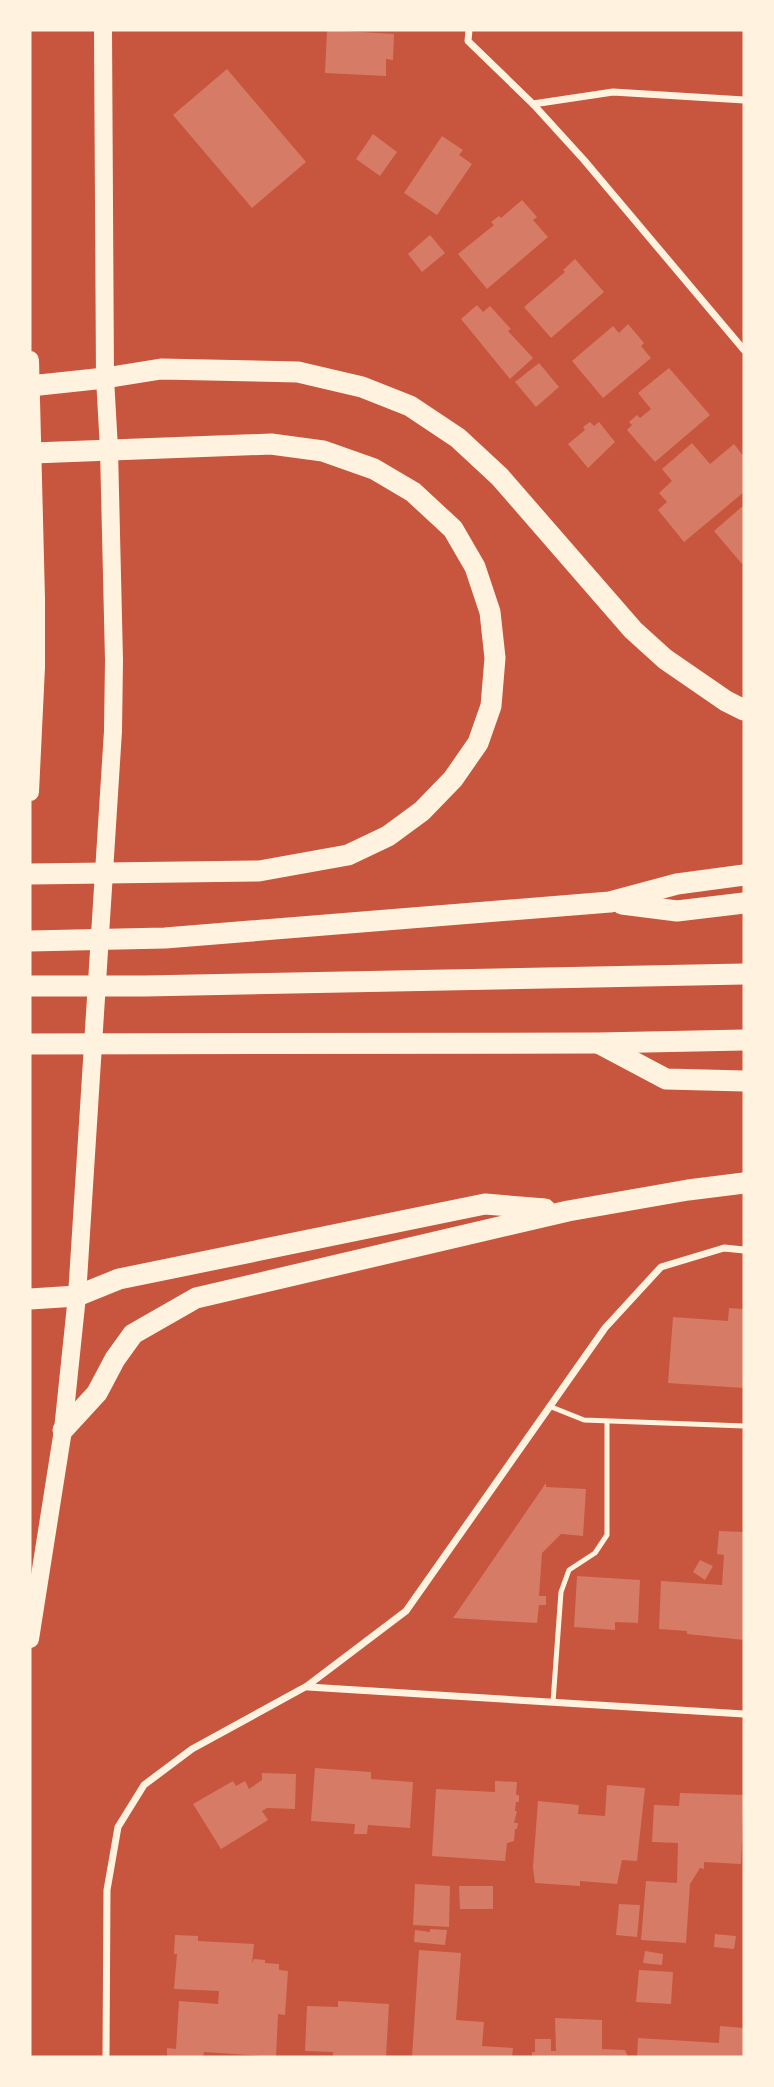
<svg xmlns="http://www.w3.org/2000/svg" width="774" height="2087" viewBox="0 0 774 2087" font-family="Arial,sans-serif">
<rect width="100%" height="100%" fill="#c8553d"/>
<g fill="#d67c66">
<path d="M 327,30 L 394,34 L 393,60 L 386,59 L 386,76 L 325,73 Z"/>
<path d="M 227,69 L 306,162 L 252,208 L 173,115 Z"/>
<path d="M 373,134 L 397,152 L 380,176 L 356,159 Z"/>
<path d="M 442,136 L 463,150 L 459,155 L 472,164 L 437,215 L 404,193 Z"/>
<path d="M 522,200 L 537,217 L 533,220 L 548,237 L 487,289 L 458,254 L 494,225 L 491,222 L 499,216 L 501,218 Z"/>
<path d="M 430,235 L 445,253 L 422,272 L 408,254 Z"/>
<path d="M 575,259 L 604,292 L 551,338 L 524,307 L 565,272 L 563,270 Z"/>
<path d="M 477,305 L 483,312 L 490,306 L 511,329 L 508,331 L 533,358 L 510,379 L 461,319 Z"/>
<path d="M 628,324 L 644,343 L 641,346 L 651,358 L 603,398 L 572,361 L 613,326 L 619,333 Z"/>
<path d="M 539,363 L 559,387 L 536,407 L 515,382 Z"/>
<path d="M 669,368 L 710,415 L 655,462 L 627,430 L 632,425 L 629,422 L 637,415 L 640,418 L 651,409 L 638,393 Z"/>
<path d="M 590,422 L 594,426 L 599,422 L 615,442 L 588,468 L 568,444 L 585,430 L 583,427 Z"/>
<path d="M 692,443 L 710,464 L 734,444 L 744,457 L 744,492 L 684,542 L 658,510 L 667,502 L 659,493 L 672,481 L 662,469 Z"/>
<path d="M 744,505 L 744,562 L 742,564 L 714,531 Z"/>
<path d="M 729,1308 L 744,1309 L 744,1388 L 668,1383 L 673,1317 L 728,1321 Z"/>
<path d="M 546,1483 L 546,1487 L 586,1489 L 583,1536 L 561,1534 L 542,1553 L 539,1596 L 546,1596 L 546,1605 L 539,1605 L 537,1623 L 453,1618 Z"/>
<path d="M 719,1531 L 744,1532 L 744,1640 L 687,1634 L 687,1631 L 659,1629 L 661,1581 L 722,1585 L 724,1555 L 717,1554 Z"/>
<path d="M 700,1560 L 713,1566 L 705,1580 L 693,1572 Z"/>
<path d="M 577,1576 L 640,1580 L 638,1623 L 615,1622 L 615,1630 L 574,1627 Z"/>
<path d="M 315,1768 L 371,1772 L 371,1779 L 413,1782 L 410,1828 L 368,1825 L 367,1834 L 354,1834 L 355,1824 L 311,1821 Z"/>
<path d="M 262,1773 L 296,1774 L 295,1809 L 267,1808 L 262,1811 L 268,1820 L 221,1849 L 193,1804 L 233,1781 L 236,1786 L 245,1781 L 249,1789 L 262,1780 Z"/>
<path d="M 495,1781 L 517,1782 L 516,1795 L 519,1795 L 519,1802 L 516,1802 L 515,1811 L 517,1811 L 514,1823 L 518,1823 L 517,1829 L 515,1829 L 514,1841 L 507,1843 L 505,1861 L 432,1856 L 436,1789 L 495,1792 Z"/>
<path d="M 607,1785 L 645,1788 L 637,1861 L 622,1860 L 617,1884 L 580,1881 L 580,1886 L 535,1883 L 533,1867 L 538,1801 L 579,1805 L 578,1814 L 605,1816 Z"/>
<path d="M 680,1793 L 744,1795 L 741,1864 L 704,1862 L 704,1869 L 700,1868 L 690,1884 L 686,1943 L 641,1940 L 646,1881 L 677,1883 L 678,1843 L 652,1842 L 654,1805 L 679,1806 Z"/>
<path d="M 415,1884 L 450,1886 L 449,1927 L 413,1925 Z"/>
<path d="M 459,1886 L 493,1886 L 493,1909 L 460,1909 Z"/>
<path d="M 619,1904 L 640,1905 L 637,1937 L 616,1935 Z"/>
<path d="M 430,1929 L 447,1930 L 445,1945 L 414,1942 L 415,1930 L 430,1932 Z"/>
<path d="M 715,1934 L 736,1936 L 734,1949 L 714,1947 Z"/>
<path d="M 175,1935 L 198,1936 L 198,1941 L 254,1944 L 252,1963 L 254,1959 L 265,1960 L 265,1963 L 279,1964 L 279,1970 L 288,1971 L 285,2015 L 278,2014 L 276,2057 L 204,2052 L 203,2057 L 167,2057 L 167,2048 L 176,2049 L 179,2001 L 218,2004 L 219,1991 L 174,1989 L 177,1954 L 174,1954 Z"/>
<path d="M 419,1950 L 461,1953 L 456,2020 L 484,2022 L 482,2046 L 513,2048 L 512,2057 L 412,2057 Z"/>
<path d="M 645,1951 L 663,1954 L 662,1965 L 643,1963 Z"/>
<path d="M 639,1970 L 673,1972 L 671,2004 L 636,2002 Z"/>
<path d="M 338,2001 L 389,2004 L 386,2057 L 333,2057 L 333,2052 L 305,2051 L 307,2006 L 338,2007 Z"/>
<path d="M 555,2018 L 602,2020 L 602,2049 L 625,2050 L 628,2057 L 532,2057 L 532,2052 L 535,2052 L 535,2039 L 551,2039 L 551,2051 L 556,2051 Z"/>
<path d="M 720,2026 L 744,2028 L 743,2057 L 637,2057 L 638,2038 L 719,2043 Z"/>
</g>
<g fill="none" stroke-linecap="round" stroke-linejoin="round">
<g stroke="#fff3e0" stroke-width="5">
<path d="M 549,1406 L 584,1420 L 744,1426"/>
<path d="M 553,1702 L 561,1592 L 569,1570 L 595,1553 L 607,1535 L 607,1422"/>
</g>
<g stroke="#fff3e0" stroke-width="7">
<path d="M 469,30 L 468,41 L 533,104 L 584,160 L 744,350"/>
<path d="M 533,104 L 613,92 L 744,100"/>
<path d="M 308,1687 L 744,1714"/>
<path d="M 106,2057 L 107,1890 L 118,1827 L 144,1785 L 192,1749 L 307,1686 L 406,1611 L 605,1328 L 661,1267 L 724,1248 L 744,1250"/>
</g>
<g stroke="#fff3e0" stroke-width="18">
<path d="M 30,360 L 36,599 L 36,667 L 30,792"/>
<path d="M 30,1639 L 63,1430 L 77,1296 L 113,731 L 114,660 L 109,449 L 105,378 L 103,30"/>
</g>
<g stroke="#fff3e0" stroke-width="21">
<path d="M 30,386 L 105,378 L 161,369 L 298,372 L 362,387 L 410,406 L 458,438 L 500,477 L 633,630 L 665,659 L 726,701 L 744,710"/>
<path d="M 30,874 L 259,871 L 348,855 L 388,836 L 422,811 L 453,779 L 478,743 L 491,706 L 495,658 L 490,612 L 475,567 L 453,529 L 413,492 L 374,469 L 323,451 L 271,444 L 33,453"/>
<path d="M 622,904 L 677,911 L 744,903"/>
<path d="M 30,941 L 165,938 L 610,902 L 677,884 L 744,875"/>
<path d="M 30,986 L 145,986 L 744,974"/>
<path d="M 30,1044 L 598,1043 L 744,1040"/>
<path d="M 600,1044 L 666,1079 L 744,1081"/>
<path d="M 30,1299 L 77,1296 L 119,1279 L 485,1204 L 545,1209"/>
<path d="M 63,1430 L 97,1393 L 115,1359 L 133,1334 L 196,1298 L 568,1211 L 688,1190 L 744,1183"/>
</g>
</g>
<rect width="774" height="2087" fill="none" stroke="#fff3e0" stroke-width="63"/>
</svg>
